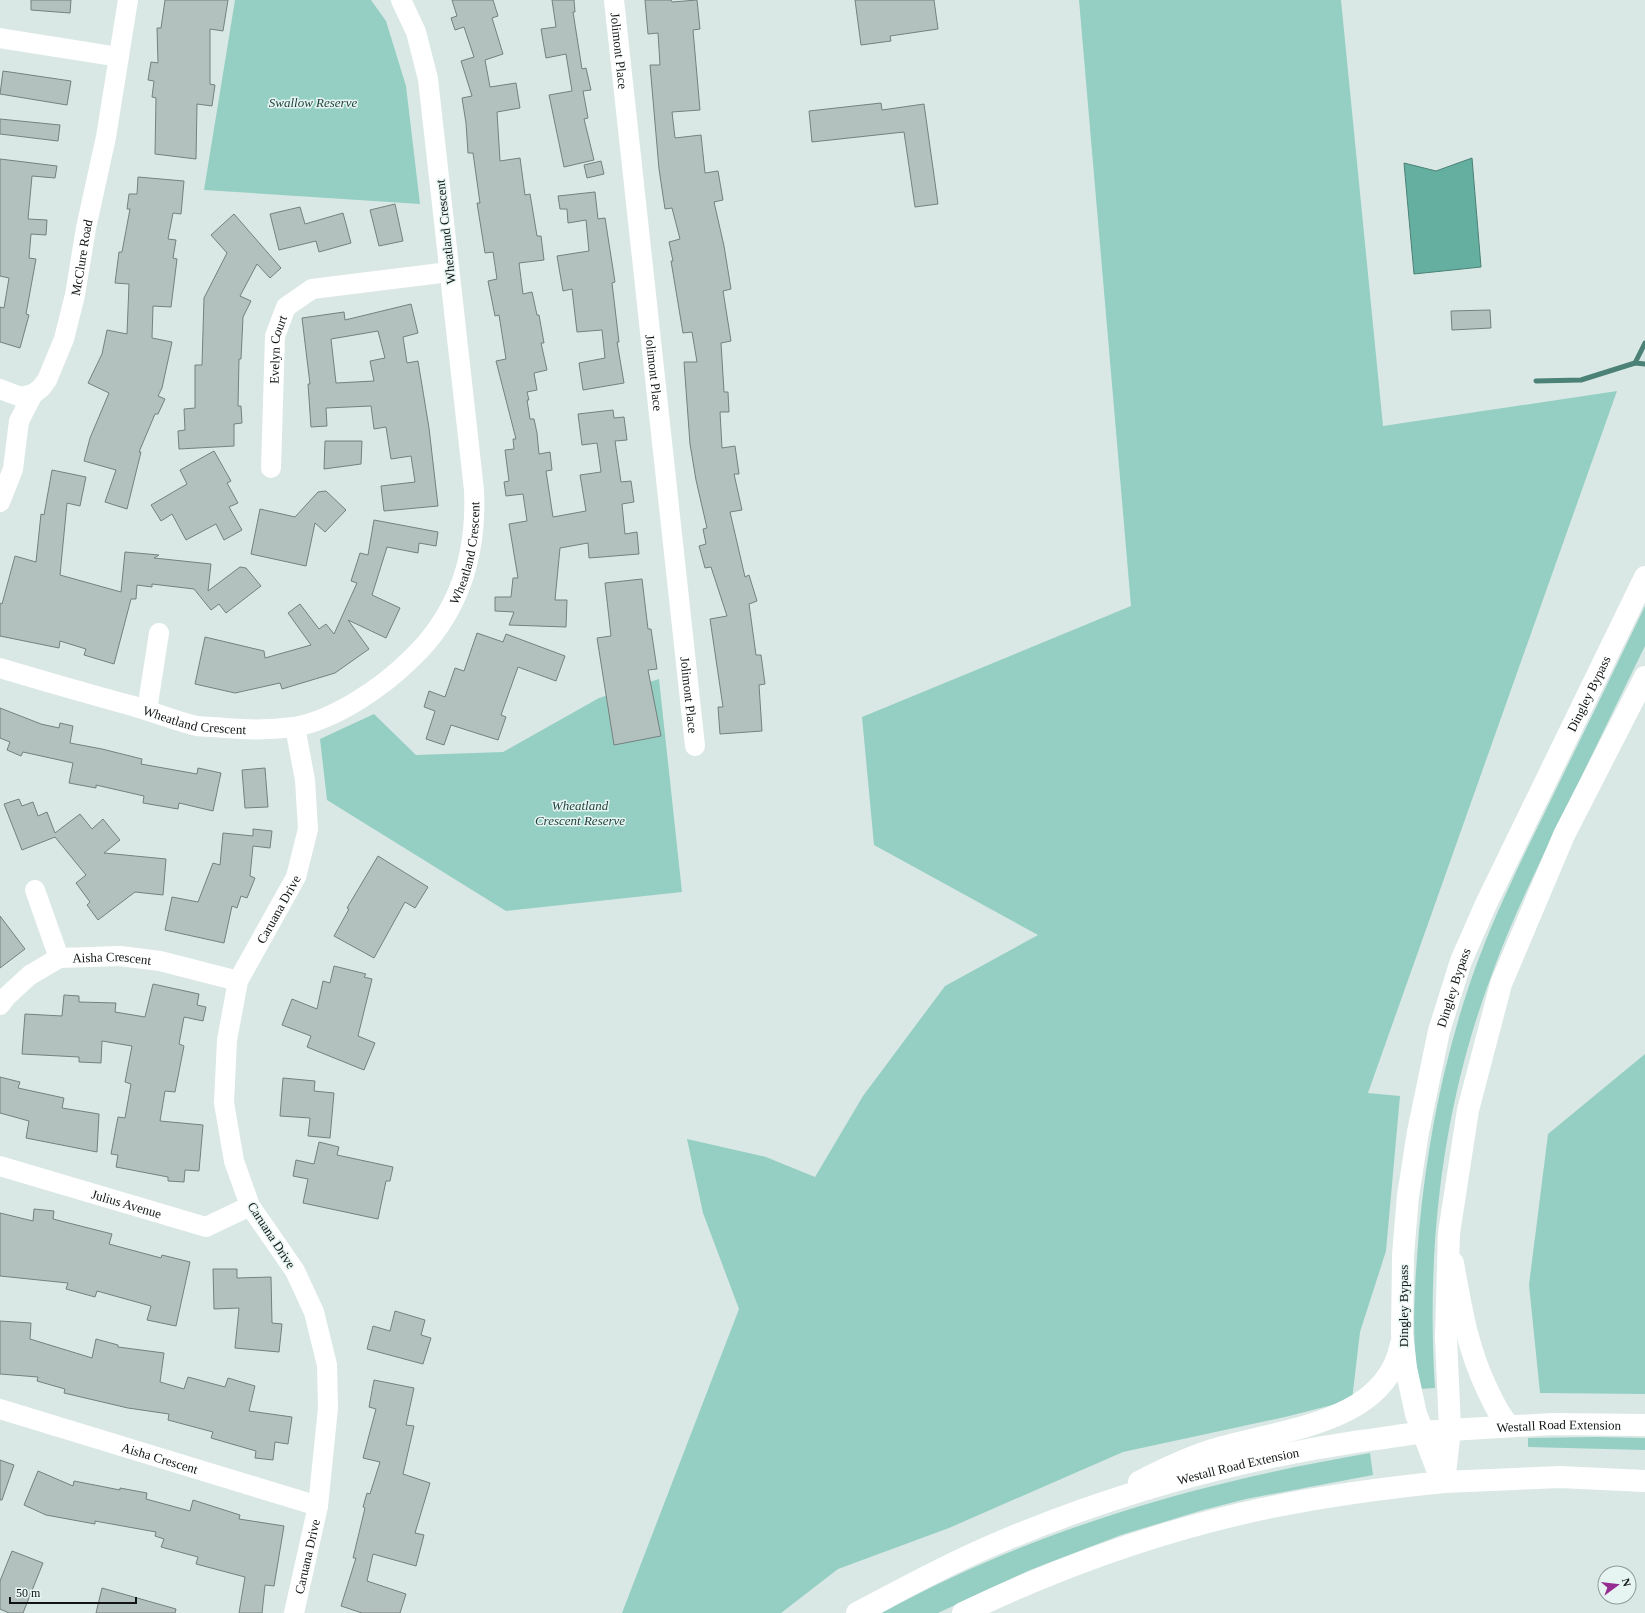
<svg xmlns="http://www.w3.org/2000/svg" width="1645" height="1613" viewBox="0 0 1645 1613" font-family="'Times New Roman',serif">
<rect width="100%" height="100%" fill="#dae8e5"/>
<g fill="#95cfc3">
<path d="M 235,0 L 371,0 L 386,21 L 406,86 L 420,204 L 204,190 Z"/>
<path d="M 1079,0 L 1341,0 L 1383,426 L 1617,391 L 1368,1093 L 1400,1096 L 1386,1251 L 1360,1332 L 1352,1400 L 1285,1417 L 1123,1452 L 949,1528 L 838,1569 L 781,1613 L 622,1613 L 739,1309 L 703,1213 L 687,1139 L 766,1157 L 815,1177 L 863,1096 L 945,986 L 1038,935 L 874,845 L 862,717 L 1131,606 Z"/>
<path d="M 1645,606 L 1645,646 C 1617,703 1589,761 1561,819 C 1536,870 1511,921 1492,974 C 1442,1106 1426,1249 1435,1388 L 1420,1389 C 1410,1338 1415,1283 1419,1231 C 1427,1145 1443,1062 1471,980 C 1491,922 1518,867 1545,812 C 1578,744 1612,675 1645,606 Z"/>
<path d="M 659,679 L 682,892 L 506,911 L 327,800 L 320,739 L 374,714 L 416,755 L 503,752 L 599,698 Z"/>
<path d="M 1645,1054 L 1645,1394 L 1540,1393 L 1529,1285 L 1548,1134 Z"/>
<path d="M 1596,1437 L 1645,1438 L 1645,1450 L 1528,1447 L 1528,1438 Z"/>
<path d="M 1370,1453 L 1373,1475 L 1246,1499 L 1203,1510 L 1121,1535 L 1030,1570 L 938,1613 L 882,1613 C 1035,1529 1200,1482 1370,1453 Z"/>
</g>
<path fill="#64afa0" stroke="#4b8176" d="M 1472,158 L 1481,267 L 1414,274 L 1404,163 L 1436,171 Z"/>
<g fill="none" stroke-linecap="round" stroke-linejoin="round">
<g stroke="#4b8176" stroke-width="5">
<path d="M 1645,343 L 1635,363 L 1645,364"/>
<path d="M 1536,381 L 1581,380 L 1635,363"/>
</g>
</g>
<g fill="#b3c1be" stroke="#74817e" fill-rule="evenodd">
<path d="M 31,0 L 71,0 L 70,13 L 31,10 Z"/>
<path d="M 165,0 L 228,0 L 223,31 L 210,29 L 210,84 L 215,85 L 212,106 L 197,104 L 196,159 L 155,154 L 156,98 L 152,97 L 154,81 L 148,80 L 151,62 L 158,63 L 157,28 L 161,28 Z"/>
<path d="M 452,0 L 493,0 L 498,16 L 492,18 L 503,54 L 485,60 L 490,87 L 516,83 L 520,108 L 497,112 L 500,161 L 520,158 L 525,195 L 530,194 L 537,236 L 541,236 L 544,260 L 519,263 L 523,294 L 532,292 L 537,315 L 539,315 L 544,343 L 541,343 L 547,370 L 534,373 L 537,390 L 527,392 L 529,400 L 527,400 L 530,419 L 534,419 L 537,433 L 539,454 L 550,452 L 552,470 L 546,471 L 553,517 L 586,511 L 580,475 L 601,472 L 597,443 L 582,445 L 578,414 L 613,410 L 614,418 L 624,417 L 627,440 L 615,441 L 621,482 L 631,481 L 634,502 L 622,504 L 625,534 L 637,532 L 639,554 L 589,558 L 588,543 L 560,548 L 555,600 L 567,600 L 566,627 L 509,625 L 514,612 L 495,611 L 495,597 L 511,597 L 513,578 L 518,578 L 509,524 L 527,521 L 523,494 L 506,496 L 504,482 L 509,481 L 505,450 L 514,449 L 513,439 L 516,439 L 496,361 L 506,359 L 499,315 L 495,316 L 488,281 L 497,279 L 493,252 L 485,253 L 477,203 L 480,203 L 473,153 L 468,153 L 466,123 L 462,98 L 472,96 L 461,61 L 474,57 L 464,27 L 455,30 L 451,18 L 457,16 Z"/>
<path d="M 552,0 L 574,0 L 575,12 L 573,12 L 582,69 L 586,68 L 591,90 L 583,91 L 588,118 L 584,119 L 594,160 L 564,167 L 549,95 L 572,91 L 566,54 L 546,58 L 541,29 L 556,27 Z"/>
<path d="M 645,0 L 671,0 L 672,2 L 697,0 L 700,29 L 693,30 L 700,110 L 672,112 L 675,138 L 701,135 L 705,173 L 718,171 L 723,200 L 714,202 L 724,246 L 731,289 L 723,291 L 731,341 L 721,343 L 724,392 L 728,392 L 729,412 L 720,412 L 722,448 L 735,446 L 739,474 L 734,474 L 742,510 L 730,512 L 745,577 L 749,575 L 757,601 L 749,604 L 756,655 L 761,655 L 765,684 L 759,685 L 762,731 L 720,734 L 718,707 L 723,707 L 710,619 L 727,616 L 711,567 L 705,568 L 699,546 L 706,544 L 703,529 L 707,528 L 696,480 L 690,444 L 684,362 L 697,362 L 692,332 L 683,333 L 671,261 L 673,261 L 669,242 L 680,239 L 672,208 L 665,209 L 659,169 L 650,65 L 660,65 L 658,33 L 648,34 Z"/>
<path d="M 855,0 L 934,0 L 938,29 L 890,36 L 891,41 L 861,45 Z"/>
<path d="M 3,71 L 71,81 L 67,105 L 0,94 Z"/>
<path d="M 881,103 L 882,110 L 924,104 L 938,204 L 915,207 L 904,132 L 812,142 L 809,111 Z"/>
<path d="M 0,119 L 60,125 L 58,141 L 0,134 Z"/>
<path d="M 0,159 L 57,166 L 55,178 L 32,176 L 28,219 L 47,220 L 46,235 L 31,234 L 29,258 L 36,259 L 26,314 L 29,315 L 20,348 L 0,342 L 0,307 L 4,308 L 9,278 L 0,276 Z"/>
<path d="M 601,161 L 604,174 L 587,178 L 584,165 Z"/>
<path d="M 138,177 L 184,181 L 181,214 L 173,213 L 168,239 L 176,240 L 173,258 L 177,259 L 171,307 L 153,306 L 152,338 L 172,342 L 162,388 L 158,396 L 165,399 L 158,414 L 155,414 L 139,452 L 141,452 L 127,509 L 105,502 L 116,470 L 84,461 L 90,438 L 109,393 L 88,383 L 102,354 L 107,330 L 127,334 L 129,284 L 115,283 L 119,252 L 122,252 L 130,209 L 127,209 L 129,194 L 137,194 Z"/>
<path d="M 595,192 L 598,219 L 605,218 L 615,282 L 612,283 L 619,342 L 617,342 L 624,383 L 583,390 L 579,363 L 605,358 L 602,330 L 577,332 L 572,289 L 563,291 L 557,256 L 589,251 L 586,220 L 568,223 L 567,209 L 560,209 L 558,196 Z"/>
<path d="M 395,204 L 403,241 L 379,246 L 370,210 Z"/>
<path d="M 300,207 L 305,224 L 343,213 L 351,243 L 319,252 L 316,241 L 279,250 L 270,214 Z"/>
<path d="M 234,214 L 281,268 L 270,278 L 257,264 L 240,296 L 251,301 L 243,317 L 241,359 L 239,359 L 238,406 L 241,406 L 242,423 L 234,424 L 234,446 L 179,449 L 178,431 L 185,430 L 184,409 L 195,408 L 195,365 L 202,365 L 204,298 L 227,253 L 211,235 Z"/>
<path d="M 411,304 L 418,333 L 403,337 L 407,363 L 418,361 L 429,428 L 438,506 L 384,511 L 381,486 L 415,482 L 411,456 L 391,459 L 386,427 L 374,429 L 371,406 L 326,408 L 327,426 L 311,427 L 308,384 L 310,384 L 302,318 L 344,312 L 345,320 ZM 378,331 L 385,358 L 370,361 L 374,381 L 336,383 L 331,339 Z"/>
<path d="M 1490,310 L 1491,328 L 1452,330 L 1451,311 Z"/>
<path d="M 325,441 L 362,441 L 361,464 L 324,469 Z"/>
<path d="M 214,451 L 231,481 L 227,483 L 238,503 L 229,507 L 242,530 L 224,540 L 216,524 L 186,540 L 172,514 L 161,521 L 151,505 L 187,484 L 180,470 Z"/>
<path d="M 52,470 L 86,477 L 80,506 L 67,503 L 60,575 L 121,592 L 125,552 L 159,555 L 154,558 L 211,564 L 208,591 L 240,567 L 246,568 L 261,586 L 226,613 L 219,604 L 211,610 L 194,589 L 152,584 L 152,587 L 137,585 L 136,599 L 131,599 L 114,664 L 84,655 L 86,649 L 60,641 L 59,648 L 0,636 L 0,603 L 2,604 L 15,556 L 36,562 L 41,514 L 44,515 Z"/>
<path d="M 326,491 L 346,510 L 325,532 L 315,523 L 306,566 L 251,554 L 260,509 L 295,517 L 318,492 Z"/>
<path d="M 374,520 L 438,532 L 436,546 L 419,543 L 418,553 L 387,547 L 372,595 L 400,608 L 386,638 L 348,620 L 369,649 L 335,673 L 282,689 L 280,683 L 235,693 L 195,684 L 205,637 L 264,651 L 265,658 L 311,645 L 288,613 L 300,604 L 319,629 L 326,624 L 334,634 L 357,583 L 351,581 L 360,553 L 368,555 Z"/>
<path d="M 642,579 L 648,629 L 651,629 L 657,669 L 648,670 L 661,736 L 614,745 L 597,638 L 611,636 L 605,583 Z"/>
<path d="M 477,633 L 503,642 L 506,634 L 565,656 L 556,681 L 518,667 L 501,715 L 506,717 L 498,740 L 451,725 L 444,745 L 426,739 L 435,711 L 424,707 L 429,691 L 445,697 L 455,668 L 464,671 Z"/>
<path d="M 0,708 L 41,724 L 59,728 L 60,723 L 73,726 L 70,743 L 102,749 L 142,759 L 141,764 L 197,774 L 198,768 L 221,773 L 213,811 L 179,803 L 178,809 L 143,803 L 144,796 L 96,785 L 96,788 L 69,783 L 73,763 L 23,752 L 21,756 L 7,750 L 10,742 L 0,738 Z"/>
<path d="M 265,768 L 268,807 L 245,808 L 242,770 Z"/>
<path d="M 19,799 L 22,806 L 33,802 L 38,816 L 47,812 L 55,833 L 80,814 L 92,829 L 103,819 L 120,840 L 104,853 L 166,859 L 163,895 L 135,892 L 98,920 L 87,905 L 90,902 L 76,883 L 86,875 L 55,837 L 22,850 L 4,804 Z"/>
<path d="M 253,829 L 272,831 L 270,848 L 253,846 L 250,876 L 255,878 L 247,898 L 241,896 L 237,908 L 232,906 L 224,943 L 165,930 L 172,897 L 198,902 L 213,863 L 220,865 L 223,833 L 253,836 Z"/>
<path d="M 378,856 L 428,887 L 415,908 L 405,902 L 374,958 L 334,936 L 349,909 L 347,908 Z"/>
<path d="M 0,916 L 25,949 L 0,968 Z"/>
<path d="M 334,966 L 366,974 L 364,977 L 372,979 L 358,1036 L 375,1043 L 364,1070 L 307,1047 L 311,1036 L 282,1025 L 292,999 L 317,1009 L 323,981 L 330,983 Z"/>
<path d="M 153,984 L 199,994 L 197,1005 L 206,1007 L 203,1021 L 184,1017 L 179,1044 L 184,1046 L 175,1092 L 165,1091 L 160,1121 L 203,1125 L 199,1171 L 185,1170 L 184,1182 L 168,1181 L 168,1177 L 116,1167 L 118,1155 L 111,1154 L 118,1117 L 125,1118 L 131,1084 L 125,1082 L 132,1046 L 102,1041 L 101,1063 L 79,1062 L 79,1057 L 22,1054 L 25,1014 L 62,1016 L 64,995 L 79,996 L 79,1002 L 116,1003 L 115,1012 L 145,1017 Z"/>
<path d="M 0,1077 L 20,1082 L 18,1088 L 64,1098 L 62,1108 L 99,1114 L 97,1152 L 26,1138 L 29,1121 L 0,1113 Z"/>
<path d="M 283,1078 L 315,1081 L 314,1091 L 334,1093 L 330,1138 L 308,1136 L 310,1118 L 280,1116 Z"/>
<path d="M 319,1142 L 339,1147 L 337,1155 L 393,1167 L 390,1181 L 386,1181 L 378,1219 L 303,1203 L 308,1179 L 293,1176 L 296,1160 L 314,1164 Z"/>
<path d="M 34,1209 L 54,1211 L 53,1219 L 112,1234 L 109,1244 L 161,1258 L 162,1255 L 190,1262 L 176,1326 L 147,1320 L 151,1306 L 97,1291 L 95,1297 L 66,1289 L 68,1283 L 0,1276 L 0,1213 L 33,1221 Z"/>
<path d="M 213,1269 L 237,1269 L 237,1278 L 271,1277 L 272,1323 L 282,1324 L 279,1352 L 235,1348 L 239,1308 L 214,1309 Z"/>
<path d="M 395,1311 L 425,1320 L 421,1335 L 431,1338 L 423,1364 L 367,1349 L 373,1326 L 390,1331 Z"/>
<path d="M 0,1321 L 31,1323 L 30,1339 L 92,1358 L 96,1339 L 118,1345 L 118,1347 L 164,1353 L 160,1382 L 184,1389 L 188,1377 L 225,1387 L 228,1378 L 255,1386 L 249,1411 L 292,1417 L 288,1444 L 275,1442 L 273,1460 L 255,1458 L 256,1451 L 211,1438 L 213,1432 L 168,1420 L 169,1414 L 128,1408 L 64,1393 L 65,1389 L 37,1381 L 38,1377 L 0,1374 Z"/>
<path d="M 374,1380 L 414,1388 L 406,1425 L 414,1426 L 403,1474 L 430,1483 L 415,1533 L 424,1535 L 416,1566 L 373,1554 L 367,1581 L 406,1594 L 400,1613 L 362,1613 L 341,1606 L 356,1558 L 353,1558 L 365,1508 L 363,1507 L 367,1493 L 370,1494 L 380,1462 L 363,1458 L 376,1409 L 369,1407 Z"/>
<path d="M 0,1460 L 14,1465 L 2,1500 L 0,1500 Z"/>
<path d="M 38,1471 L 73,1486 L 74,1481 L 120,1490 L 120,1488 L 147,1493 L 146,1499 L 190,1511 L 193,1500 L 240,1515 L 239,1519 L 284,1526 L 274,1586 L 265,1585 L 262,1613 L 239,1613 L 245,1577 L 196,1564 L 198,1557 L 161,1547 L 164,1539 L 155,1536 L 156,1532 L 95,1521 L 95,1524 L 46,1515 L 24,1505 Z"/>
<path d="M 12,1551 L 43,1563 L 23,1613 L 9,1613 L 0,1609 L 0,1581 Z"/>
<path d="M 102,1588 L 176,1609 L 175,1613 L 96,1613 Z"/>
</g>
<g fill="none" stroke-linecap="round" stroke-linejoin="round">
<g stroke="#fff" stroke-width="20">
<path id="s1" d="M 614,0 L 695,746"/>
<path d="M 0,38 L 119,57"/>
<path d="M 0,389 L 21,397 L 33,394"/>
<path id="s2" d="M 271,468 L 275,336 L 286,307 L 312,289 L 449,272"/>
<path id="s3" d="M 0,502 L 13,469 L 19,421 L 33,394 L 41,388 L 47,380 L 64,339 L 75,295 L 86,228 L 106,137 L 128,0"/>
<path id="s4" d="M 0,668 C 44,681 89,694 133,706 C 154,712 175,721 197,726 C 206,727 216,727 225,728 C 248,730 271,730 294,727 C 335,720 383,687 412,658 C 460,612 477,555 474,490 L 428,79 L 416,32 L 401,0"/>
<path d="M 147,710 L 159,633"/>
<path d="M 35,890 L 59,958"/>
<path id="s5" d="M 0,1005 L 6,997 L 30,975 L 59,958 L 120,956 L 160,961 L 238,981"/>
<path id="s6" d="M 0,1166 L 206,1227 L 250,1206"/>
<path id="s7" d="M 0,1409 L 318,1506"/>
<path id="s8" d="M 294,1613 L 318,1506 L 328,1408 L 327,1365 L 314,1312 L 295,1271 L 250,1206 L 234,1161 L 224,1103 L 227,1040 L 238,981 L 296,877 L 308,829 L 305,780 L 295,727"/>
</g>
<g stroke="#fff" stroke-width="22">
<path d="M 1453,1263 C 1461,1308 1467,1347 1487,1389 C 1493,1402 1499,1415 1509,1426"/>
<path id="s9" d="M 1450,1430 L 1552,1424 L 1645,1425"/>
<path d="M 1444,1482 L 1560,1477 L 1645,1481"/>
</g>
<g stroke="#fff" stroke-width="22">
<path d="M 1139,1482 C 1166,1468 1193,1455 1223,1447 C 1284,1429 1386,1423 1401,1344"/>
<path id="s10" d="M 1442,1482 L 1416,1414 L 1406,1368 L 1402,1334 L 1403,1255 L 1408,1196 L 1418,1132 L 1439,1031 L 1461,961 L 1486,904 L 1645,577"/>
<path id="s11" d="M 857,1613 C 899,1591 942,1567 986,1548 C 1105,1496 1233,1460 1361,1441 C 1386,1438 1412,1433 1437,1431"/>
<path d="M 963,1613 C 1059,1567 1162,1530 1267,1508 C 1325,1496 1384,1488 1444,1482 L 1450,1430 L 1446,1337 L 1449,1233 L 1468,1110 L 1501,984 L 1564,835 L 1645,677"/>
</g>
</g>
<g text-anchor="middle" stroke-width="3" stroke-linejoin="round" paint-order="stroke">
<g font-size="13" fill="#101514" stroke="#e7f5f2">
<text dy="5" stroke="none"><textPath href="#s1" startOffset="51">Jolimont Place</textPath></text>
<text transform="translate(445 232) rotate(-96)" y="5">Wheatland Crescent</text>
<text dy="5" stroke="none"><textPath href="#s3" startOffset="262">McClure Road</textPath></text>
<text dy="5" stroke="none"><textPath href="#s2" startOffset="119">Evelyn Court</textPath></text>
<text dy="5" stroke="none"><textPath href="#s1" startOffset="375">Jolimont Place</textPath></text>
<text dy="5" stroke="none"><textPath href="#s4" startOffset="562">Wheatland Crescent</textPath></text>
<text dy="5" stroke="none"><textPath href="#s10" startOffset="830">Dingley Bypass</textPath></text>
<text dy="5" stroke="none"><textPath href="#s1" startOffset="699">Jolimont Place</textPath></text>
<text dy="5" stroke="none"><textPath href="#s4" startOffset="202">Wheatland Crescent</textPath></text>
<text dy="5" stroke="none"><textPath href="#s8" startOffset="742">Caruana Drive</textPath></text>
<text dy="5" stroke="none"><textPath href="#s5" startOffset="129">Aisha Crescent</textPath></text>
<text dy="5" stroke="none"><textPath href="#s10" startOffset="506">Dingley Bypass</textPath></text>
<text dy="5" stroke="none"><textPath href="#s6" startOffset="132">Julius Avenue</textPath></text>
<text transform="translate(272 1235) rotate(57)" y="5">Caruana Drive</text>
<text transform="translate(1403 1306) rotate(-90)" y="5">Dingley Bypass</text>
<text dy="5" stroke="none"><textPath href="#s9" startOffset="109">Westall Road Extension</textPath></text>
<text dy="5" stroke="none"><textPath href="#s7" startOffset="167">Aisha Crescent</textPath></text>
<text dy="5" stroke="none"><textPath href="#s11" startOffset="410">Westall Road Extension</textPath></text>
<text dy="5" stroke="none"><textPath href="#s8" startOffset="58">Caruana Drive</textPath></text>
</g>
<g font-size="13" font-style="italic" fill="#1b3f38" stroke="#e7f5f2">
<text x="313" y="107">Swallow Reserve</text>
<text x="580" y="810">Wheatland<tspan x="580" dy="15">Crescent Reserve</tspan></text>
</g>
</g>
<g transform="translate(1617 1585) rotate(75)"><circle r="19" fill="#e7f5f2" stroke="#919b99"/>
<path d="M0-3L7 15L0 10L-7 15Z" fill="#962d91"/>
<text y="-6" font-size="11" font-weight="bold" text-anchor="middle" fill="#101514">N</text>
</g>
<path d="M10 1597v6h126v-6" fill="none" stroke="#101514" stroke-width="2"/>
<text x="16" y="1597" font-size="12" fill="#101514" stroke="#e7f5f2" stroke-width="3" paint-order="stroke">50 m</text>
</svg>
